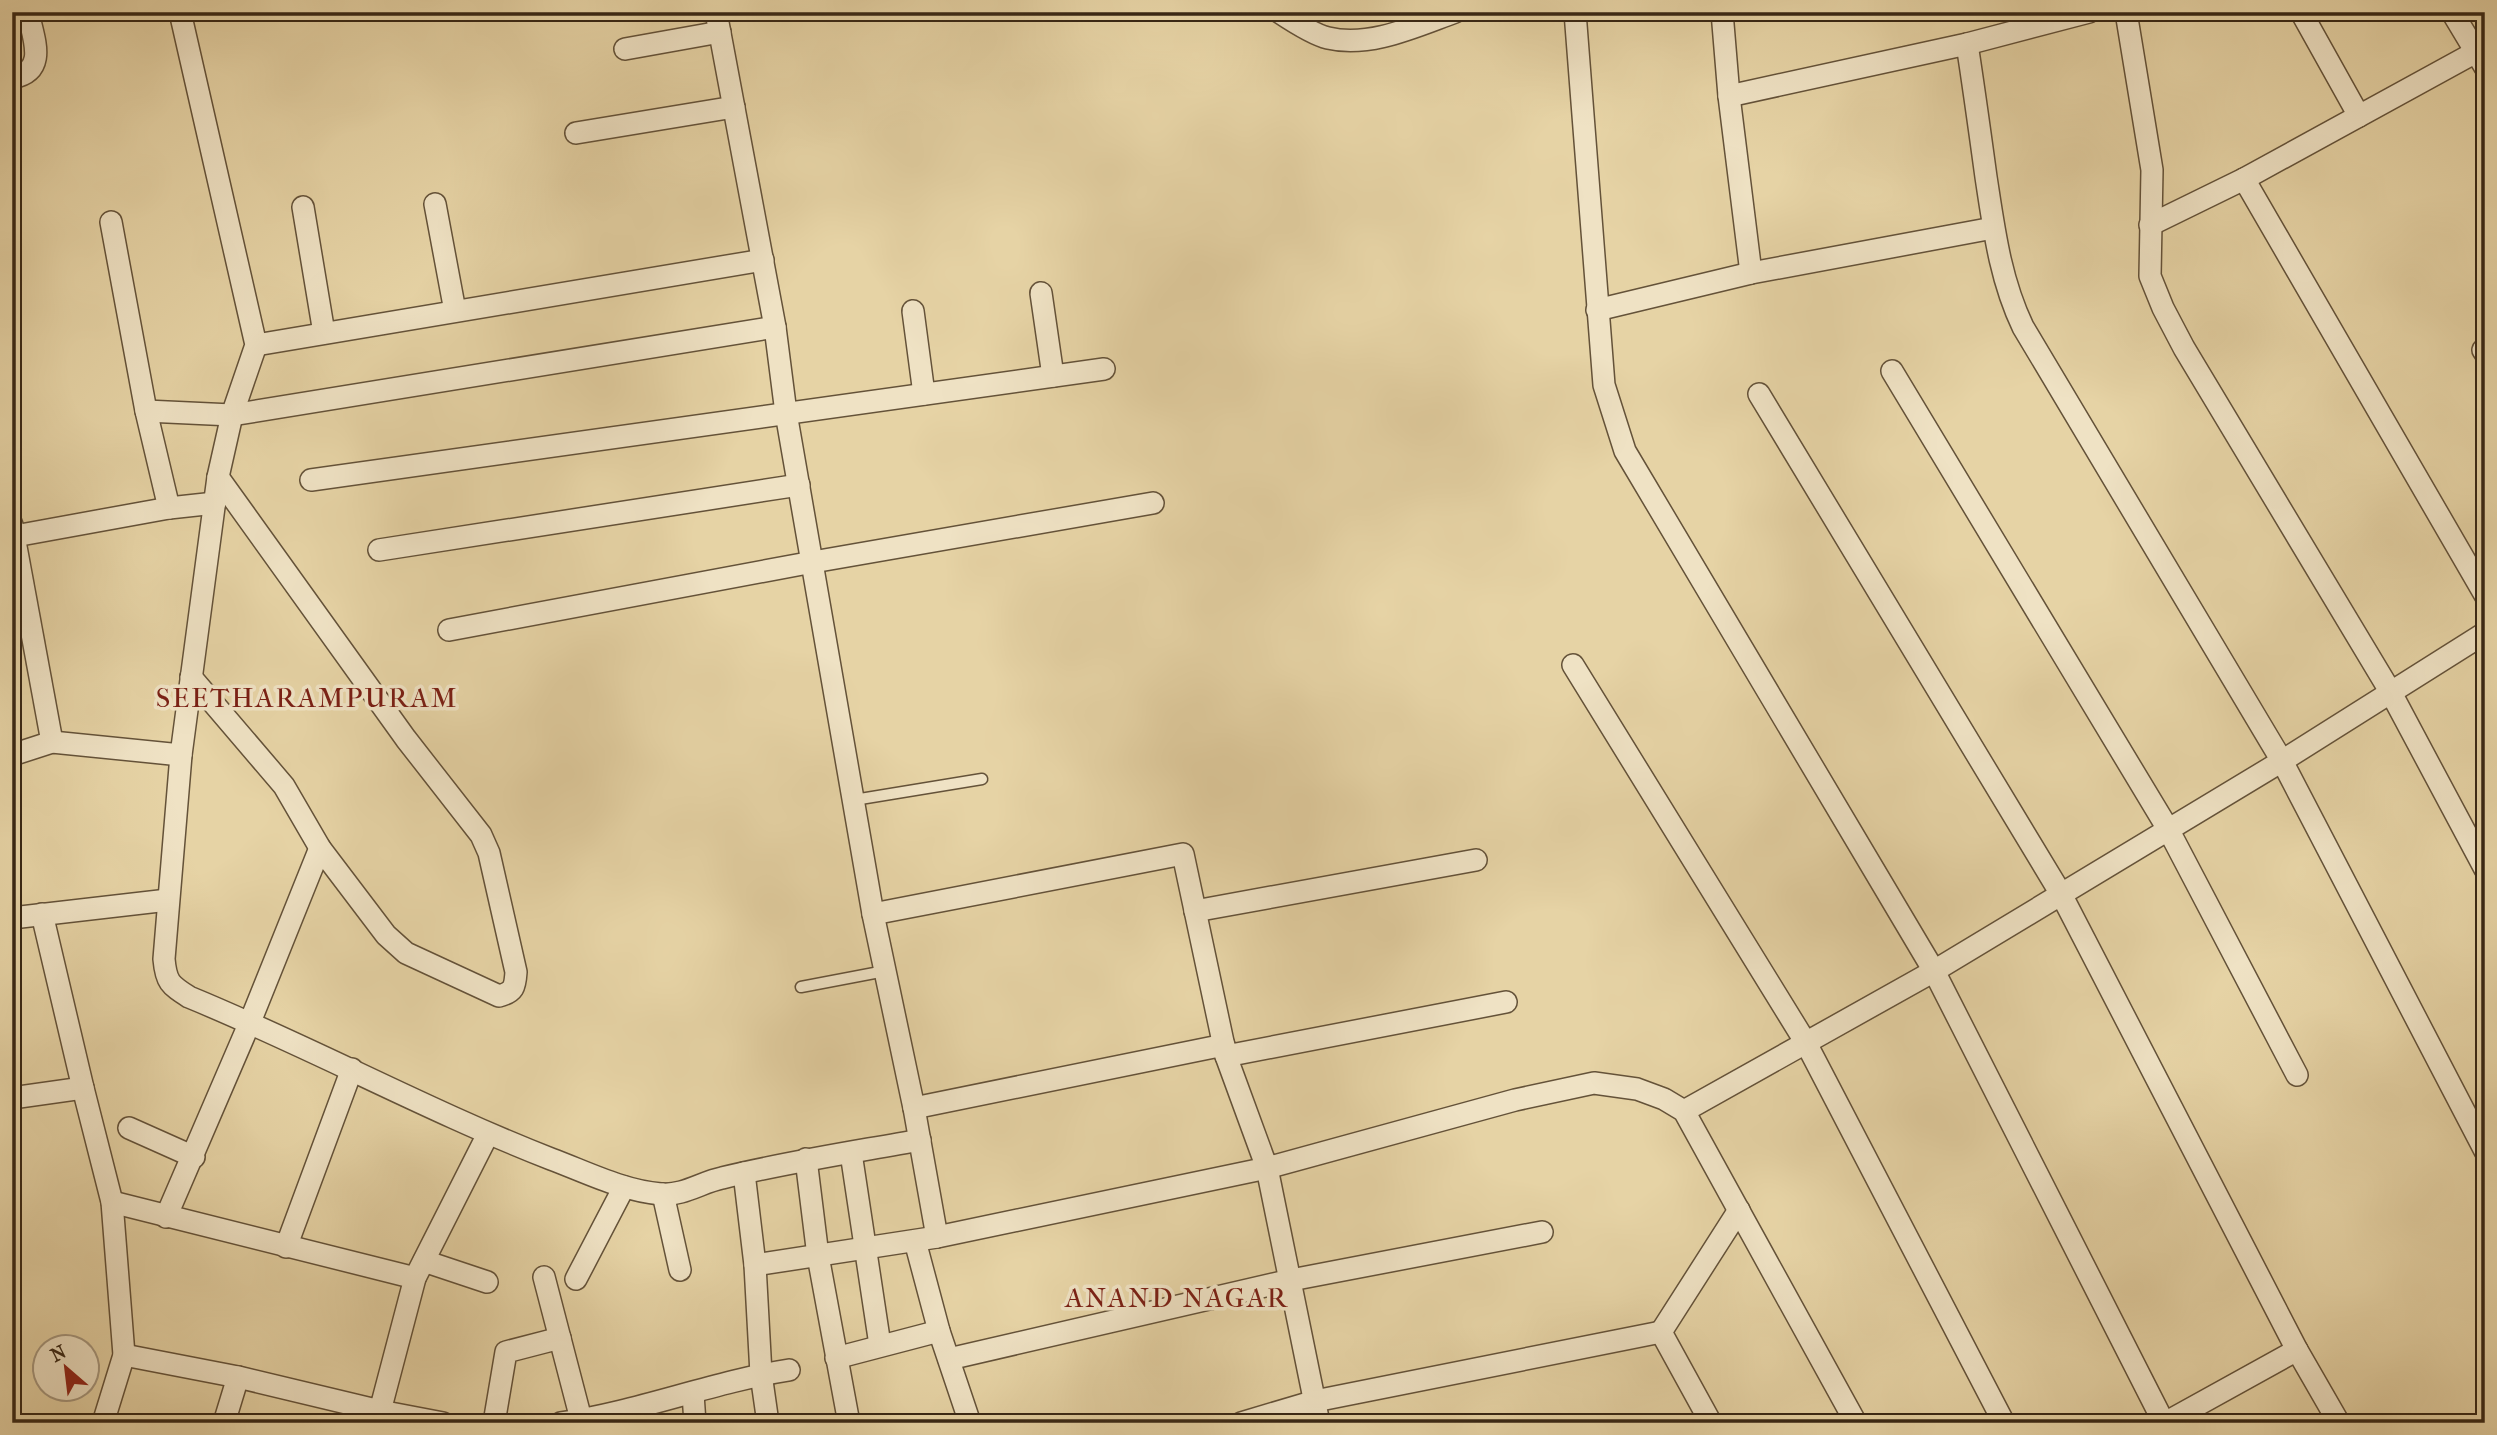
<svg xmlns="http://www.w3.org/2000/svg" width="2497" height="1435" viewBox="0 0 2497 1435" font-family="'IM FELL French Canon',serif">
<rect width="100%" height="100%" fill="#e6d3a5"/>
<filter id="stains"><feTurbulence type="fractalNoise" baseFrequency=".00286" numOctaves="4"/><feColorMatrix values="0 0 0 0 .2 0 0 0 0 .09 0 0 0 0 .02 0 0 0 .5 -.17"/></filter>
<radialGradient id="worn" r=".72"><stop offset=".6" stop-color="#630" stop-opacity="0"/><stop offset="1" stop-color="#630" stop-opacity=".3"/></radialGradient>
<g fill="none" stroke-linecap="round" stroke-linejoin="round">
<defs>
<g id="lane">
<path d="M 854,800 L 982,779"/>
<path d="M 801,987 L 885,971"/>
</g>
<g id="street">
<path d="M 180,12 L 256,345 L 232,415 L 218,477 L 181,755 L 164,959 C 166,982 170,985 189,997 C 311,1047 428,1111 551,1159 C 586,1172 623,1191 661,1194 C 683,1196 702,1182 722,1178 C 787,1162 854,1152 920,1140"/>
<path d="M 716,12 L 775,327 L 786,413 L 873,914 L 914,1108 L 937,1237"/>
<path d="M 1279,12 C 1291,20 1315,35 1328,38 C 1370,48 1416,26 1455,12"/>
<path d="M 1575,12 L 1604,385 L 1625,451 L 1934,971 L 2164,1423"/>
<path d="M 1722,12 L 1729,96 L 1751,273"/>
<path d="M 2126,12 L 2152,170 L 2150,276 L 2163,308 L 2184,348 L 2390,691 L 2485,869"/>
<path d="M 2301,12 L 2359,116"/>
<path d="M 2452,12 L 2485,67"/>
<path d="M 1967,44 L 2089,12"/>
<path d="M 625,49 L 720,32"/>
<path d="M 12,78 C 49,71 33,38 28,12"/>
<path d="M 1729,96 L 1967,44 C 1974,89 1980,133 1986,177 C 1994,229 2000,279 2023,327 L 2282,761 L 2485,1151"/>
<path d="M 576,133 L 734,107"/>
<path d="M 2244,179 L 2485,595"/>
<path d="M 435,204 L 455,311"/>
<path d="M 303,207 L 324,333"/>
<path d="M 111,222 L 146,411 L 169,508"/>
<path d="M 2150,225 L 2244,179 L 2485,47"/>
<path d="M 1041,293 L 1053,376"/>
<path d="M 1597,310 L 1751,273 L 1993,228"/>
<path d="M 913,311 L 924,394"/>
<path d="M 256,345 L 763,260"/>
<path d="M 2483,350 L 2485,353"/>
<path d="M 1892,371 L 2168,829 L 2297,1075"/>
<path d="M 1759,394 L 2061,894 L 2297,1350 L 2339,1423"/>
<path d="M 146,411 L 232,415 L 775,327"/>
<path d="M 311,480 L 1104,369"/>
<path d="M 12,525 L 52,742"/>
<path d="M 15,536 L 169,508 L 215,503"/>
<path d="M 379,550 L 799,485"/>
<path d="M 449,630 L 813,562 L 1153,503"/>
<path d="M 1573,665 L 1806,1043 L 2004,1423"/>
<path d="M 191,677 L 284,786 L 320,848 L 386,935 L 406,953 L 499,996 C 514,992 515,987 516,972 L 489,853 L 481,835 L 406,739 L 218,477"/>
<path d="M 12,755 L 52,742 L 181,755"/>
<path d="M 1195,911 L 1476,860"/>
<path d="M 42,914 L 83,1088 L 112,1202 L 124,1355 L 103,1423"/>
<path d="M 873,914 L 1183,854 L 1226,1056"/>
<path d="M 12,918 L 168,900"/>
<path d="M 1506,1002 L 1226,1056 L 1267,1168 L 1515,1100 L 1594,1083 L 1637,1089 L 1664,1099 L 1684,1111 L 1856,1423"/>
<path d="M 12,1098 L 83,1088"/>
<path d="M 914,1108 L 1224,1045"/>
<path d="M 1684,1111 L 1934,971 L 2282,761 L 2485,633"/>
<path d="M 129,1128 L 194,1157"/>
<path d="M 851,1153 L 880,1345"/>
<path d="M 806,1159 L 818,1256 L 849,1423"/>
<path d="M 744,1173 L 755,1265 L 761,1374 L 768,1423"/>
<path d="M 663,1194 L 680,1270"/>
<path d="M 112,1202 L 415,1278"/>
<path d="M 166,1217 L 250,1022 L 320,848"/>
<path d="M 915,1241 L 939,1331 L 970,1423"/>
<path d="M 286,1247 L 352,1069"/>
<path d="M 424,1261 L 487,1282"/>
<path d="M 755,1265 L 937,1237 L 1267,1168 L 1319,1423"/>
<path d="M 544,1277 L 582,1423"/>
<path d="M 576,1279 L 624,1187"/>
<path d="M 124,1355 L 238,1377 L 380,1411 L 415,1278 L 488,1134"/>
<path d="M 836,1358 L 939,1331"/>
<path d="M 949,1359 L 1291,1280 L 1542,1232"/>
<path d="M 693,1394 L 695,1423"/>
<path d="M 224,1423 L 238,1377"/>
<path d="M 377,1423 L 380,1411 L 443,1423"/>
<path d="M 494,1423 L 506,1352 L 560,1338"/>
<path d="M 561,1423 C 638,1412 712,1382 789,1370"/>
<path d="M 1241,1423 L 1315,1401 L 1661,1332"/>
<path d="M 1711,1423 L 1661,1332 L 1739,1210"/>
<path d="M 2165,1423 L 2297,1350"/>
</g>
</defs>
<use href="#lane" stroke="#645239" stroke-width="13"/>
<use href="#street" stroke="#645239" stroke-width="24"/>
<use href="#lane" stroke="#efe2c4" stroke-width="10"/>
<use href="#street" stroke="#efe2c4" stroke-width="21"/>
</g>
<g text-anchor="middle" stroke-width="7" stroke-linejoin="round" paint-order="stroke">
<g font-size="28" letter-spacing="2" fill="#7a1f14" stroke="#efe2c4">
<text x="307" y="707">SEETHARAMPURAM</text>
<text x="1177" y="1307">ANAND NAGAR</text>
</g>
</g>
<rect width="2497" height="1435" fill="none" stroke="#e6d3a5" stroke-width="42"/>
<rect x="14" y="14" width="2469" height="1407" fill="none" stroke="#382715" stroke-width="3.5"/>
<rect x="21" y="21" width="2455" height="1393" fill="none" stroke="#382715" stroke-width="2"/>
<g transform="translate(66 1368) rotate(332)"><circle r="33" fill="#efe2c4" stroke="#a6977e" stroke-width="2"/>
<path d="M0-5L12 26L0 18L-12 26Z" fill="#8f2418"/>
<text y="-10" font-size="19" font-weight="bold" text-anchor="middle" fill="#382715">N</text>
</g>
<rect width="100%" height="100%" filter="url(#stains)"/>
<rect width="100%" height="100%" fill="url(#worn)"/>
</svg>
